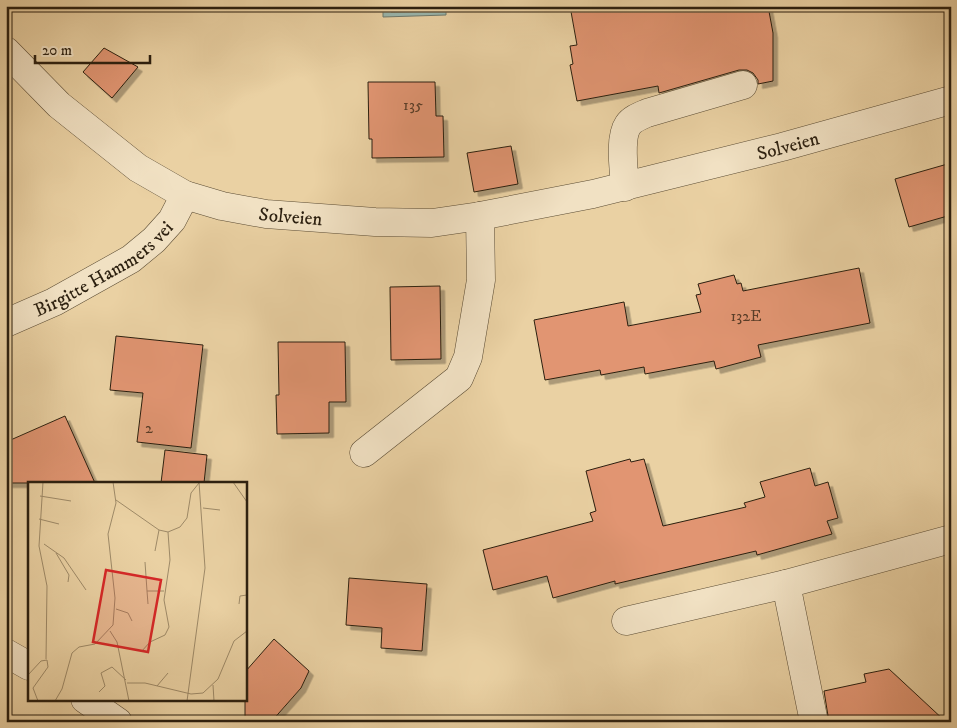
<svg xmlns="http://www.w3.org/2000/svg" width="957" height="728" viewBox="0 0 957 728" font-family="'IM FELL DW Pica',serif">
<defs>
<filter id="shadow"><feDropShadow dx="4.5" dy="4.5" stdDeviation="0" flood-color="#0004"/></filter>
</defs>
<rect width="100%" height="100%" fill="#ead1a3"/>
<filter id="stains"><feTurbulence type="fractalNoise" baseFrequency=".004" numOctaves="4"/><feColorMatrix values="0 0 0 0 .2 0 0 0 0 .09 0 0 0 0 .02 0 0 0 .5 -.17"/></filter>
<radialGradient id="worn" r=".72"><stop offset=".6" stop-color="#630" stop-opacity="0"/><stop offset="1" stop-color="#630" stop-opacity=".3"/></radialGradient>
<path fill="#99b6ad" stroke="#6d7a6e" d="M 383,6 L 446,6 L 446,15 L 383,17 Z"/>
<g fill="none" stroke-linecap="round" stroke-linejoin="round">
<path stroke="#626a5e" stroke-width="1" d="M 388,6 L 389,10 L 391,12 L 439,11 L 441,6"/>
</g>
<g fill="#e19572" stroke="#2b1f0f" filter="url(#shadow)">
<path d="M 570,6 L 768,6 L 773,33 L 773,81 L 758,84 L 758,80 L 753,73 L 747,70 L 739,70 L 659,93 L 658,86 L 577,101 L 570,65 L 573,64 L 570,46 L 577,45 Z"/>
<path d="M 104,48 L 138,67 L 112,98 L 83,72 Z"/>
<path d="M 368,82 L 435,82 L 436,116 L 443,116 L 444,157 L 372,158 L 372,139 L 369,139 Z"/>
<path d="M 511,146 L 518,184 L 474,192 L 467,153 Z"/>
<path d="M 951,163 L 951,215 L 909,227 L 895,179 Z"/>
<path d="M 859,268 L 870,323 L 758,345 L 761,357 L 716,369 L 714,361 L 645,374 L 644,367 L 601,375 L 600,370 L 545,380 L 534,320 L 624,302 L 628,326 L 701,312 L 696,295 L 701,294 L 698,284 L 734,275 L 737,284 L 741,283 L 743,291 Z"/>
<path d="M 440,286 L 441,359 L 391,360 L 390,287 Z"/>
<path d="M 116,336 L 203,345 L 191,448 L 137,442 L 143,393 L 110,390 Z"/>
<path d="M 278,342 L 345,342 L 346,402 L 329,402 L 329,433 L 277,434 L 276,395 L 279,395 Z"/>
<path d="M 65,416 L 95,483 L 6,483 L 6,442 Z"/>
<path d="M 165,450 L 207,455 L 204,483 L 161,483 Z"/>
<path d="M 630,459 L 631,462 L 644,459 L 663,526 L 746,507 L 744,503 L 765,497 L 760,482 L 810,468 L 815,486 L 828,482 L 838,518 L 827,521 L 832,534 L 757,555 L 756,551 L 615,584 L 615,581 L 553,598 L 547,576 L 493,590 L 483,550 L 593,521 L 590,513 L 596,511 L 586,471 Z"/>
<path d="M 349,578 L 427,584 L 422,651 L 381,648 L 382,628 L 346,625 Z"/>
<path d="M 274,639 L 309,671 L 301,688 L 271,722 L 245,722 L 245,672 Z"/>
<path d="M 889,669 L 946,722 L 829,722 L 824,691 L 866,682 L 864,674 Z"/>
</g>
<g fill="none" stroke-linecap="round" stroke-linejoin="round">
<defs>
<g id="minor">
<path id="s1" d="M 6,51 L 59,105 L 138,168 L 185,195 L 222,206 L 266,214 L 375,222 L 432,223 L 480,216 L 593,194 L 782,147 L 951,100"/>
<path d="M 625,187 C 624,171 619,138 628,125 C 632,119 640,116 647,113 L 743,85"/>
<path id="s2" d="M 6,323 L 54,302 L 131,259 L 154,240 L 172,220 L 185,195"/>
<path d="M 364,453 L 459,378 L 468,357 L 481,280 L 480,216"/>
<path d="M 786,584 L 951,539"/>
<path d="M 626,621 L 786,584 L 814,722"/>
<path d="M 6,653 L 29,666"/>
<path d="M 85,699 L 118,722"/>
</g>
</defs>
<use href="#minor" stroke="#5b4c34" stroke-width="29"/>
<use href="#minor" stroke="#f1e1c3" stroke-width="28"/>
</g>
<g text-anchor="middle" stroke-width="5" stroke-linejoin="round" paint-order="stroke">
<g font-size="16" fill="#583c28">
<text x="413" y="110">135</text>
<text x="746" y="321">132E</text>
<text x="149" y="433">2</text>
</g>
<g font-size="19" fill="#2b1f0f" stroke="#f1e1c3">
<text dy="7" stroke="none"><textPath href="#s1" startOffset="845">Solveien</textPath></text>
<text dy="7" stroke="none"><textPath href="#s1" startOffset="339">Solveien</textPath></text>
<text dy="7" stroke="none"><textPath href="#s2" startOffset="112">Birgitte Hammers vei</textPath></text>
</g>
</g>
<g transform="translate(28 482)">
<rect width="219" height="219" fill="#ead1a3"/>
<path fill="none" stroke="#9e8a68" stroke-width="1" d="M 15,0 L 11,64 L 19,104 L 18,177M 205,0 L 219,20M 12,14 L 43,19M 88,18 L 131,48 L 140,50 L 152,45 L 159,36 L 163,11 L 171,1M 175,26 L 192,28M 11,37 L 31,42M 16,62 L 36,76 L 58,108M 127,69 L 131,48M 28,71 L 41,93 L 40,100M 117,80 L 119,109M 120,122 L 119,109 L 136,109M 211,122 L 212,114 L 219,113M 88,127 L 100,131 L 104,139M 82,149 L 89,160 L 101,219M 113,170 L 122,160 L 137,153 L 141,145 L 136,118 L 142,78 L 140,50M 0,193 L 13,179 L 19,178 L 20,185 L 5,206 L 10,219M 99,201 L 117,201 L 163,212 L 175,211 L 190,197 L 206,159 L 219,149M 185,203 L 186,219M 129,204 L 140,191M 71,210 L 77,204 L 73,191 L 84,185 L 98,198M 27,219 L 34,207 L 44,171 L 51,165 L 67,162 L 85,143 L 87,116 L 80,52 L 88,21 L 85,0M 159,219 L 177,86 L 171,0"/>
<path fill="#d62828" fill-opacity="0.15" stroke="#d62828" stroke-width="2.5" d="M 78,88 L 133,98 L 120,170 L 65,160 Z"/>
<rect width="219" height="219" fill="none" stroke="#2b1f0f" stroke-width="2.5"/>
</g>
<rect width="957" height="728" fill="none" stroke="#ead1a3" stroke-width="25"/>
<rect x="8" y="8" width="942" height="713" fill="none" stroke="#2b1f0f" stroke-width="2.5"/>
<rect x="12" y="12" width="932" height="703" fill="none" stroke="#2b1f0f"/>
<path d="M35 55v8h115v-8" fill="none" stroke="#2b1f0f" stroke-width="2.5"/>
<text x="42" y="55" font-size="15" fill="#2b1f0f" stroke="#f1e1c3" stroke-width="4" paint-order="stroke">20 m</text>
<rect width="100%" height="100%" filter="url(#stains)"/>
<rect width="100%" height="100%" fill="url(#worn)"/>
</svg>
